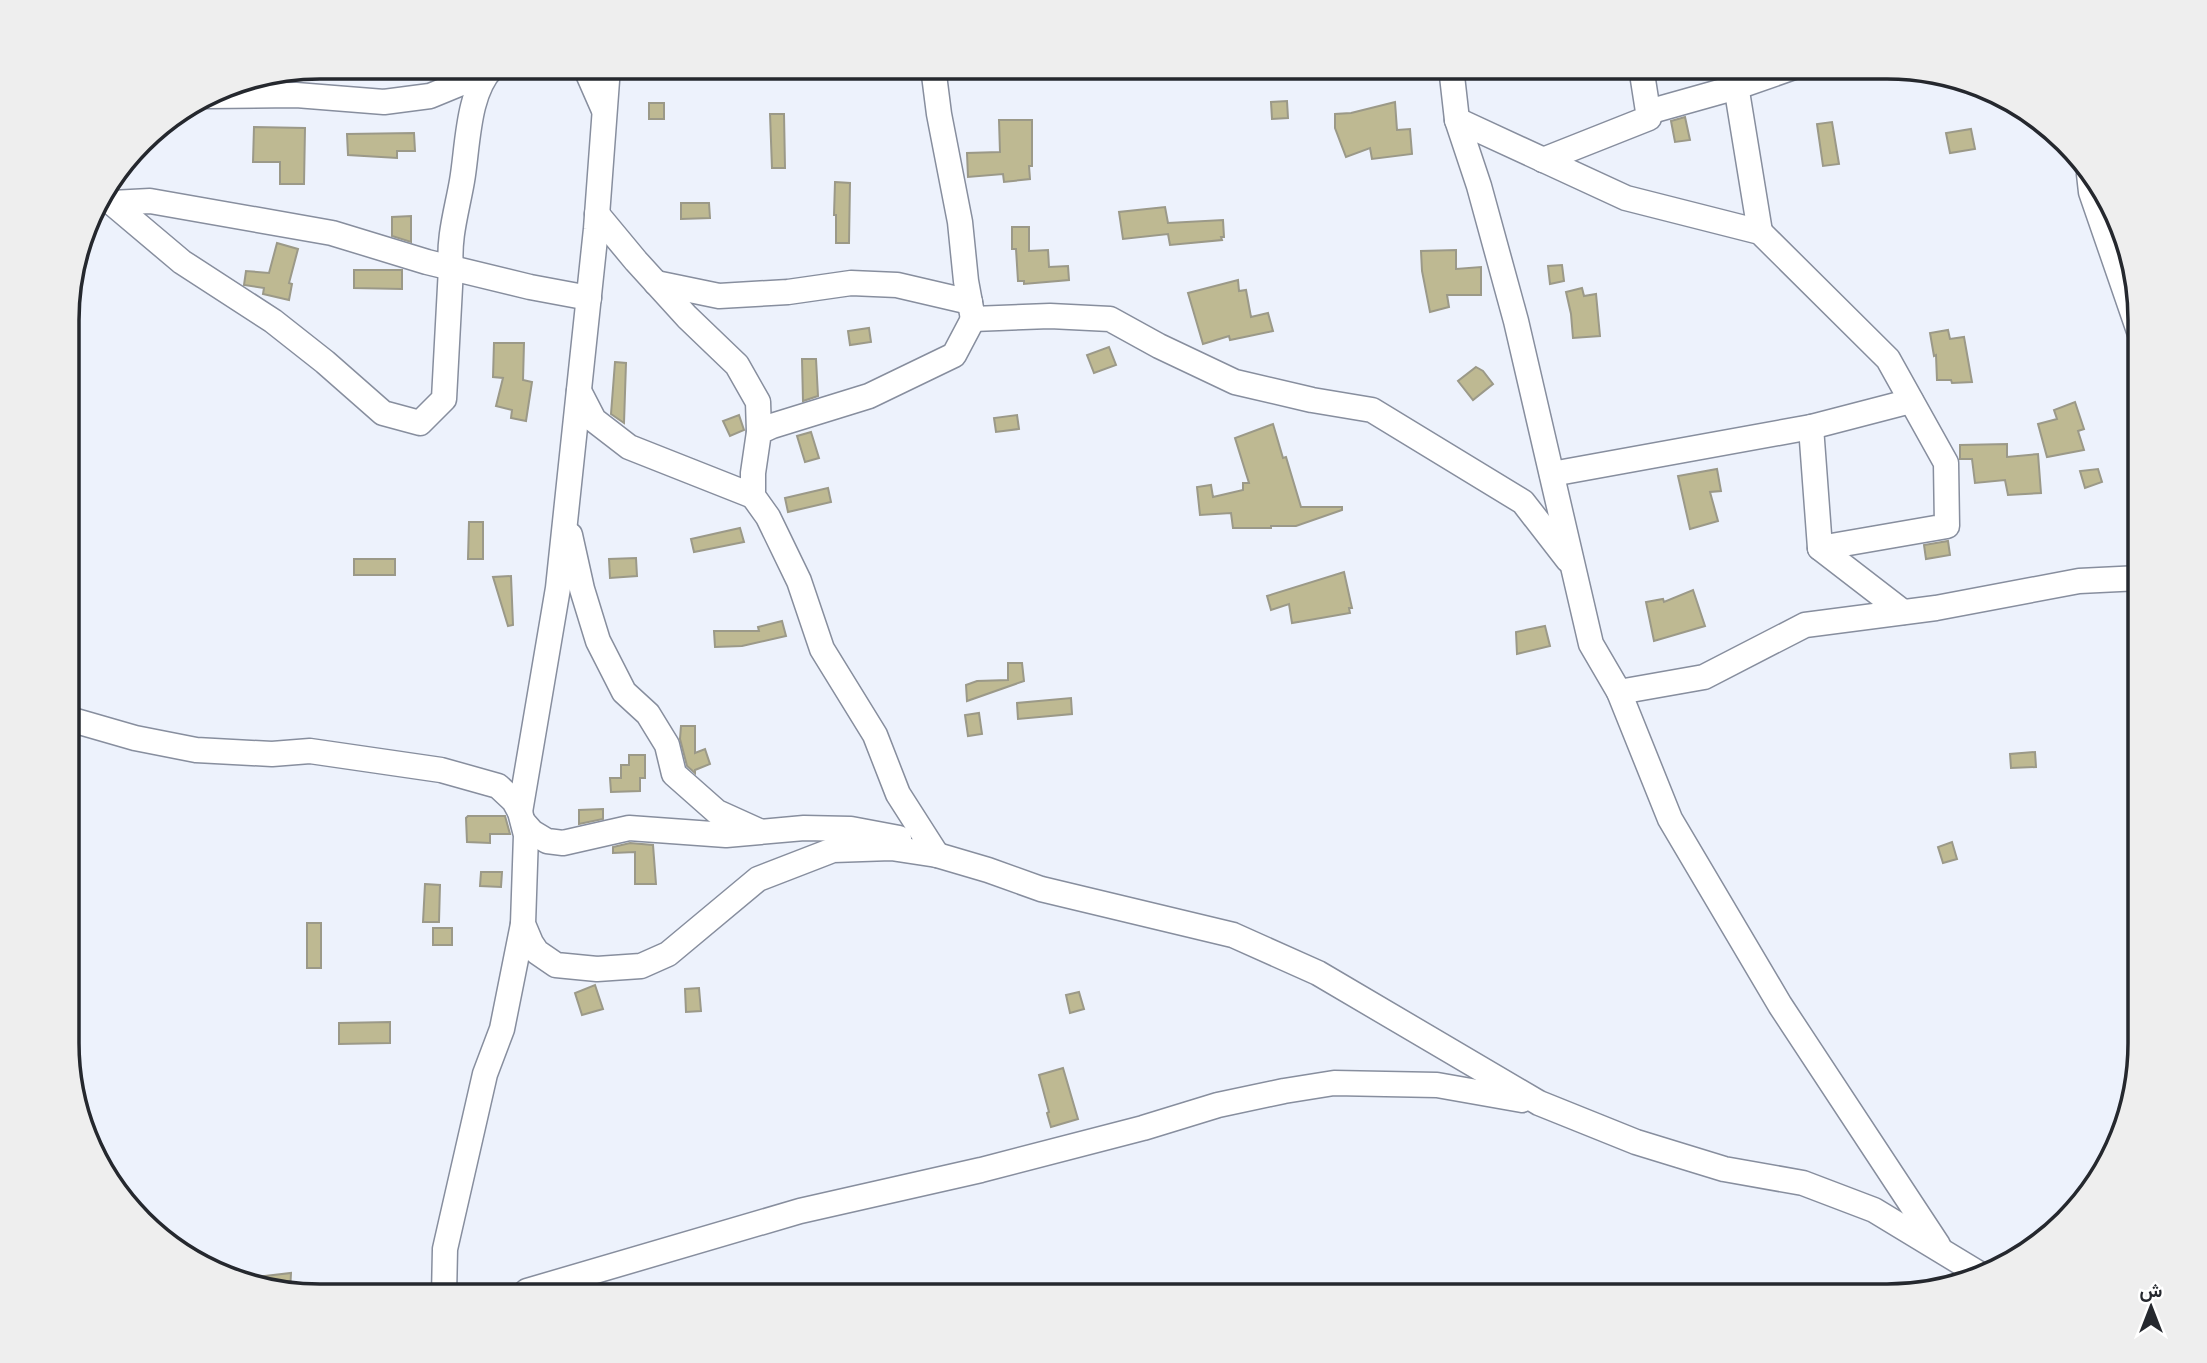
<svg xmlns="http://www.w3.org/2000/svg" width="2207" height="1363" viewBox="0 0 2207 1363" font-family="Raleway,Vazirmatn,sans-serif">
<rect width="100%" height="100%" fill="#edf2fc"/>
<g fill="#beb992" stroke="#9b9988" stroke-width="2">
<path d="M 1287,101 L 1288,118 L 1272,119 L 1271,102 Z"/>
<path d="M 1395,102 L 1397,130 L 1410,129 L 1412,154 L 1372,159 L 1370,148 L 1346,157 L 1335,128 L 1335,114 L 1351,113 Z"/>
<rect x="649" y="103" width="15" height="16"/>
<path d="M 770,114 L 784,114 L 785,168 L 772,168 Z"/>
<path d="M 1685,117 L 1690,140 L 1675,142 L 1671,121 Z"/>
<path d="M 999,120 L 1032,120 L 1032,166 L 1029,166 L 1030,179 L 1004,182 L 1003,174 L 968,177 L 967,153 L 1000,152 Z"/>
<path d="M 1832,122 L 1839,164 L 1823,166 L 1817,124 Z"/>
<path d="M 254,127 L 305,128 L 304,184 L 280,184 L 280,162 L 253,162 Z"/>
<path d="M 1971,129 L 1975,149 L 1950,153 L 1946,133 Z"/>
<path d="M 414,133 L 415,151 L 397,151 L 397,158 L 348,155 L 347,134 Z"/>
<path d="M 835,182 L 850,183 L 849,243 L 836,243 L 836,215 L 834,215 Z"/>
<path d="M 681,203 L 709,203 L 710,218 L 681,219 Z"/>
<path d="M 1165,207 L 1168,223 L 1223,220 L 1224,237 L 1221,237 L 1222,240 L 1170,245 L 1168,234 L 1123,239 L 1119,212 Z"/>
<path d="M 411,216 L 411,242 L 392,236 L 392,217 Z"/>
<path d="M 1012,227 L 1029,227 L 1029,251 L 1048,250 L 1049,267 L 1068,266 L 1069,280 L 1024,284 L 1024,281 L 1018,281 L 1016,249 L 1012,249 Z"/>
<path d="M 277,243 L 298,249 L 289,283 L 292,284 L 289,300 L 263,294 L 264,288 L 244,285 L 246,271 L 269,273 Z"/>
<path d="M 1456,250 L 1456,269 L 1481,267 L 1481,295 L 1447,295 L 1449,307 L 1430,312 L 1422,271 L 1421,251 Z"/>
<path d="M 1562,265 L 1564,281 L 1550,284 L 1548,266 Z"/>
<path d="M 354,270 L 402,270 L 402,289 L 354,288 Z"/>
<path d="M 1238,280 L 1239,291 L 1246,290 L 1251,317 L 1268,313 L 1273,331 L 1230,340 L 1229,336 L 1203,344 L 1188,293 Z"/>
<path d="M 1582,288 L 1584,296 L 1596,294 L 1600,336 L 1573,338 L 1571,314 L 1566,292 Z"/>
<path d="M 869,328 L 871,342 L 850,345 L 848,331 Z"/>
<path d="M 1948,330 L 1950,339 L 1964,337 L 1972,382 L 1952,383 L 1951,380 L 1937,380 L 1936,355 L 1934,356 L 1930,333 Z"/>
<path d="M 494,343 L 524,343 L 523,380 L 532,382 L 526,421 L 511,418 L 512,410 L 496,406 L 503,378 L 493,377 Z"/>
<path d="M 1109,347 L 1116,365 L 1094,373 L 1087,355 Z"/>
<path d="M 802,359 L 816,359 L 818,396 L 803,401 Z"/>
<path d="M 615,362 L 626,363 L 624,423 L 611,414 Z"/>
<path d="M 1476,367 L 1483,371 L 1493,384 L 1473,400 L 1458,381 Z"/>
<path d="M 2075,402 L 2084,429 L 2078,431 L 2084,450 L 2047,457 L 2038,424 L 2057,419 L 2054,410 Z"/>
<path d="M 739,415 L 744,430 L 730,436 L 723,421 Z"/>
<path d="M 1017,415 L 1019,429 L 996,432 L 994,418 Z"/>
<path d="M 1273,424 L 1283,458 L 1286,457 L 1301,507 L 1342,507 L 1342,510 L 1296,526 L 1271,526 L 1271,528 L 1233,528 L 1231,513 L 1200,515 L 1197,487 L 1211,485 L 1213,497 L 1243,490 L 1243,483 L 1249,483 L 1235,438 Z"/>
<path d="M 811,432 L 819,458 L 805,462 L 797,436 Z"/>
<path d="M 2007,444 L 2007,457 L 2038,454 L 2041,493 L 2008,495 L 2005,480 L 1975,483 L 1972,459 L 1960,459 L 1960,445 Z"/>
<path d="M 1717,469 L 1721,491 L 1710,492 L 1718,521 L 1690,529 L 1678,476 Z"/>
<path d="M 2098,469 L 2102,482 L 2085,488 L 2080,471 Z"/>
<path d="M 828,488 L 831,502 L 788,512 L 785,498 Z"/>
<path d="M 469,522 L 483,522 L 483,559 L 468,559 Z"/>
<path d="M 740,528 L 744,542 L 694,552 L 691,539 Z"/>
<path d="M 1948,541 L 1950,555 L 1926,559 L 1924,545 Z"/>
<path d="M 636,558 L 637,576 L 610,578 L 609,559 Z"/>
<rect x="354" y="559" width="41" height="16"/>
<path d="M 1344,572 L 1352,608 L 1349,608 L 1350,613 L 1292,623 L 1289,604 L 1271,610 L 1267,596 Z"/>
<path d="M 511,576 L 513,625 L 508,626 L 493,577 Z"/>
<path d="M 1693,590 L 1705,626 L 1654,641 L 1646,602 L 1663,599 L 1664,602 Z"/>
<path d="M 782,621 L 786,636 L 742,646 L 715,647 L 714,631 L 759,631 L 758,627 Z"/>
<path d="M 1545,626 L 1550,646 L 1517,654 L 1516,632 Z"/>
<path d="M 1008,663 L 1022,663 L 1024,681 L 967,701 L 966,685 L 977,681 L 1008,680 Z"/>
<path d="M 1071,698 L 1072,714 L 1018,719 L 1017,703 Z"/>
<path d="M 979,713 L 982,734 L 968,736 L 965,715 Z"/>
<path d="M 681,726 L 695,726 L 695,753 L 705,749 L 710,764 L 695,770 L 695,773 L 687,766 L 680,739 Z"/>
<path d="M 2035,752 L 2036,767 L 2011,768 L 2010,754 Z"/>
<path d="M 629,755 L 645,755 L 645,778 L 640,778 L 640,791 L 611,792 L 610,778 L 621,778 L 621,765 L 629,765 Z"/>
<path d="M 603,809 L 603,819 L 579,824 L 579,810 Z"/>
<path d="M 468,816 L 505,816 L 510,834 L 490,834 L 490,843 L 467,842 L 466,818 Z"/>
<path d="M 1952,842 L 1957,859 L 1943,863 L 1938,847 Z"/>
<path d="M 630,843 L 653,845 L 656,884 L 635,884 L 635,852 L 613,853 L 613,847 Z"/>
<path d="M 481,872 L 502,872 L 501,887 L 480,886 Z"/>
<path d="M 425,884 L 440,885 L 439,922 L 423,922 Z"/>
<rect x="307" y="923" width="14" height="45"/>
<rect x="433" y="928" width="19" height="17"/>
<path d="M 595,985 L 603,1009 L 582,1015 L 575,993 Z"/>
<path d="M 699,988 L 701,1011 L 686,1012 L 685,989 Z"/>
<path d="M 1079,992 L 1084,1009 L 1070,1013 L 1066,995 Z"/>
<path d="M 390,1022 L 390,1043 L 339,1044 L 339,1023 Z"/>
<path d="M 1063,1068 L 1078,1119 L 1051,1127 L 1047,1113 L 1049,1112 L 1039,1075 Z"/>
<path d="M 291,1273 L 290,1292 L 240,1283 L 240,1279 Z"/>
</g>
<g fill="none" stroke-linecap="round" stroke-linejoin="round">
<defs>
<g id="minor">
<path d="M 585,67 L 603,108"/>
<path d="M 933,67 L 939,114 L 960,222 L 966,281 L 973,319 L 1050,316 L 1110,319 L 1159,346 L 1235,382 L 1312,400 L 1372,410 L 1523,502 L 1568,560"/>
<path d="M 1451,67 L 1457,120 L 1479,186 L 1516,321 L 1591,644 L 1619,692 L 1670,819 L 1780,1005 L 1938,1245"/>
<path d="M 1733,67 L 1760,232"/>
<path d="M 207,96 L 296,95 L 384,102 L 430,96 L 486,73"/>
<path d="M 1648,112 L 1737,87 L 1794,67"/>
<path d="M 1457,120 L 1626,198 L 1760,232 L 1888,359 L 1946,463 L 1947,526 L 1820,548 L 1903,612"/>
<path d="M 1543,160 L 1649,118 L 1641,67"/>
<path d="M 2089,174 L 2091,192 L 2140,334"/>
<path d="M 105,198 L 112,203 L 150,201 L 332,233 L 427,262 L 530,287 L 589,298"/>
<path d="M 112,203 L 182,262 L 273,321 L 325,362 L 383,413 L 420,423 L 444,399 L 451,268 C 448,238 457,210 462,181 C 468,147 467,92 493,67"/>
<path d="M 597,214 L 636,261 L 687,317 L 737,365 L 758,402 L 759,432"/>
<path d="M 656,283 L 719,296 L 788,292 L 851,283 L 897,285 L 970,302"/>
<path d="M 579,391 L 594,420 L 629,447 L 753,496"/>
<path d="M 1552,474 L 1811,427"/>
<path d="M 570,535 L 582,589 L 598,641 L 624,692 L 648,714 L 667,745 L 674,774 L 717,812 L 759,831"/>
<path d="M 1820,548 L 1811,427 L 1911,401"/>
<path d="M 1619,692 L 1704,677 L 1805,625 L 1936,608 L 2079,581 L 2140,578"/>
<path d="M 69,719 L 135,738 L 196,750 L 272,754 L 310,751 L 441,770 L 498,786 L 514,801 L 520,812 L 526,835 L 523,924 L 531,943 L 537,952 L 556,965 L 597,969 L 641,966 L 668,954 L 758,879 L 833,850 L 891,848 L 937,855 L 988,870 L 1041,889 L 1233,935 L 1318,973 L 1539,1103 L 1636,1142 L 1724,1169 L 1803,1183 L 1874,1210 L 1978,1273"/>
<path d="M 520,812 L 558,588 L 596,229 L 608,67"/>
<path d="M 524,823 L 532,832 L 547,841 L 563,843 L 629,828 L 726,835 L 804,828 L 851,829 L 899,838"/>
<path d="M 937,855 L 898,794 L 875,735 L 822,649 L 799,581 L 768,517 L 753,496 L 753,473 L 759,432 L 772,426 L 869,396 L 954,355 L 973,319"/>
<path d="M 444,1296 L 445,1249 L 485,1074 L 502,1029 L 523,924"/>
<path d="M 521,1296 L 527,1291 L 800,1211 L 981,1170 L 1143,1128 L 1218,1105 L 1284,1091 L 1334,1083 L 1437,1085 L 1522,1100"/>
</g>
</defs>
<use href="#minor" stroke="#878e9e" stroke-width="27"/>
<use href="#minor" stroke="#fff" stroke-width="24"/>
</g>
<path d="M0 0H2207V1363H0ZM320 79H1887A241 241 0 0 1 2128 320V1043A241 241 0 0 1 1887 1284H320A241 241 0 0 1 79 1043V320A241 241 0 0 1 320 79Z" fill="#eee" fill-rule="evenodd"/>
<path fill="none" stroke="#25282e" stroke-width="3.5" d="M320 79H1887A241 241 0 0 1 2128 320V1043A241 241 0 0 1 1887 1284H320A241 241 0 0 1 79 1043V320A241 241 0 0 1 320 79Z"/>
<g transform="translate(2151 1307)" stroke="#ffffff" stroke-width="5" paint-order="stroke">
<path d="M0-5L12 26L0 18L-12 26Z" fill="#25282e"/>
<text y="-10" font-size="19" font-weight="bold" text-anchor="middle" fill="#25282e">ش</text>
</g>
</svg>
